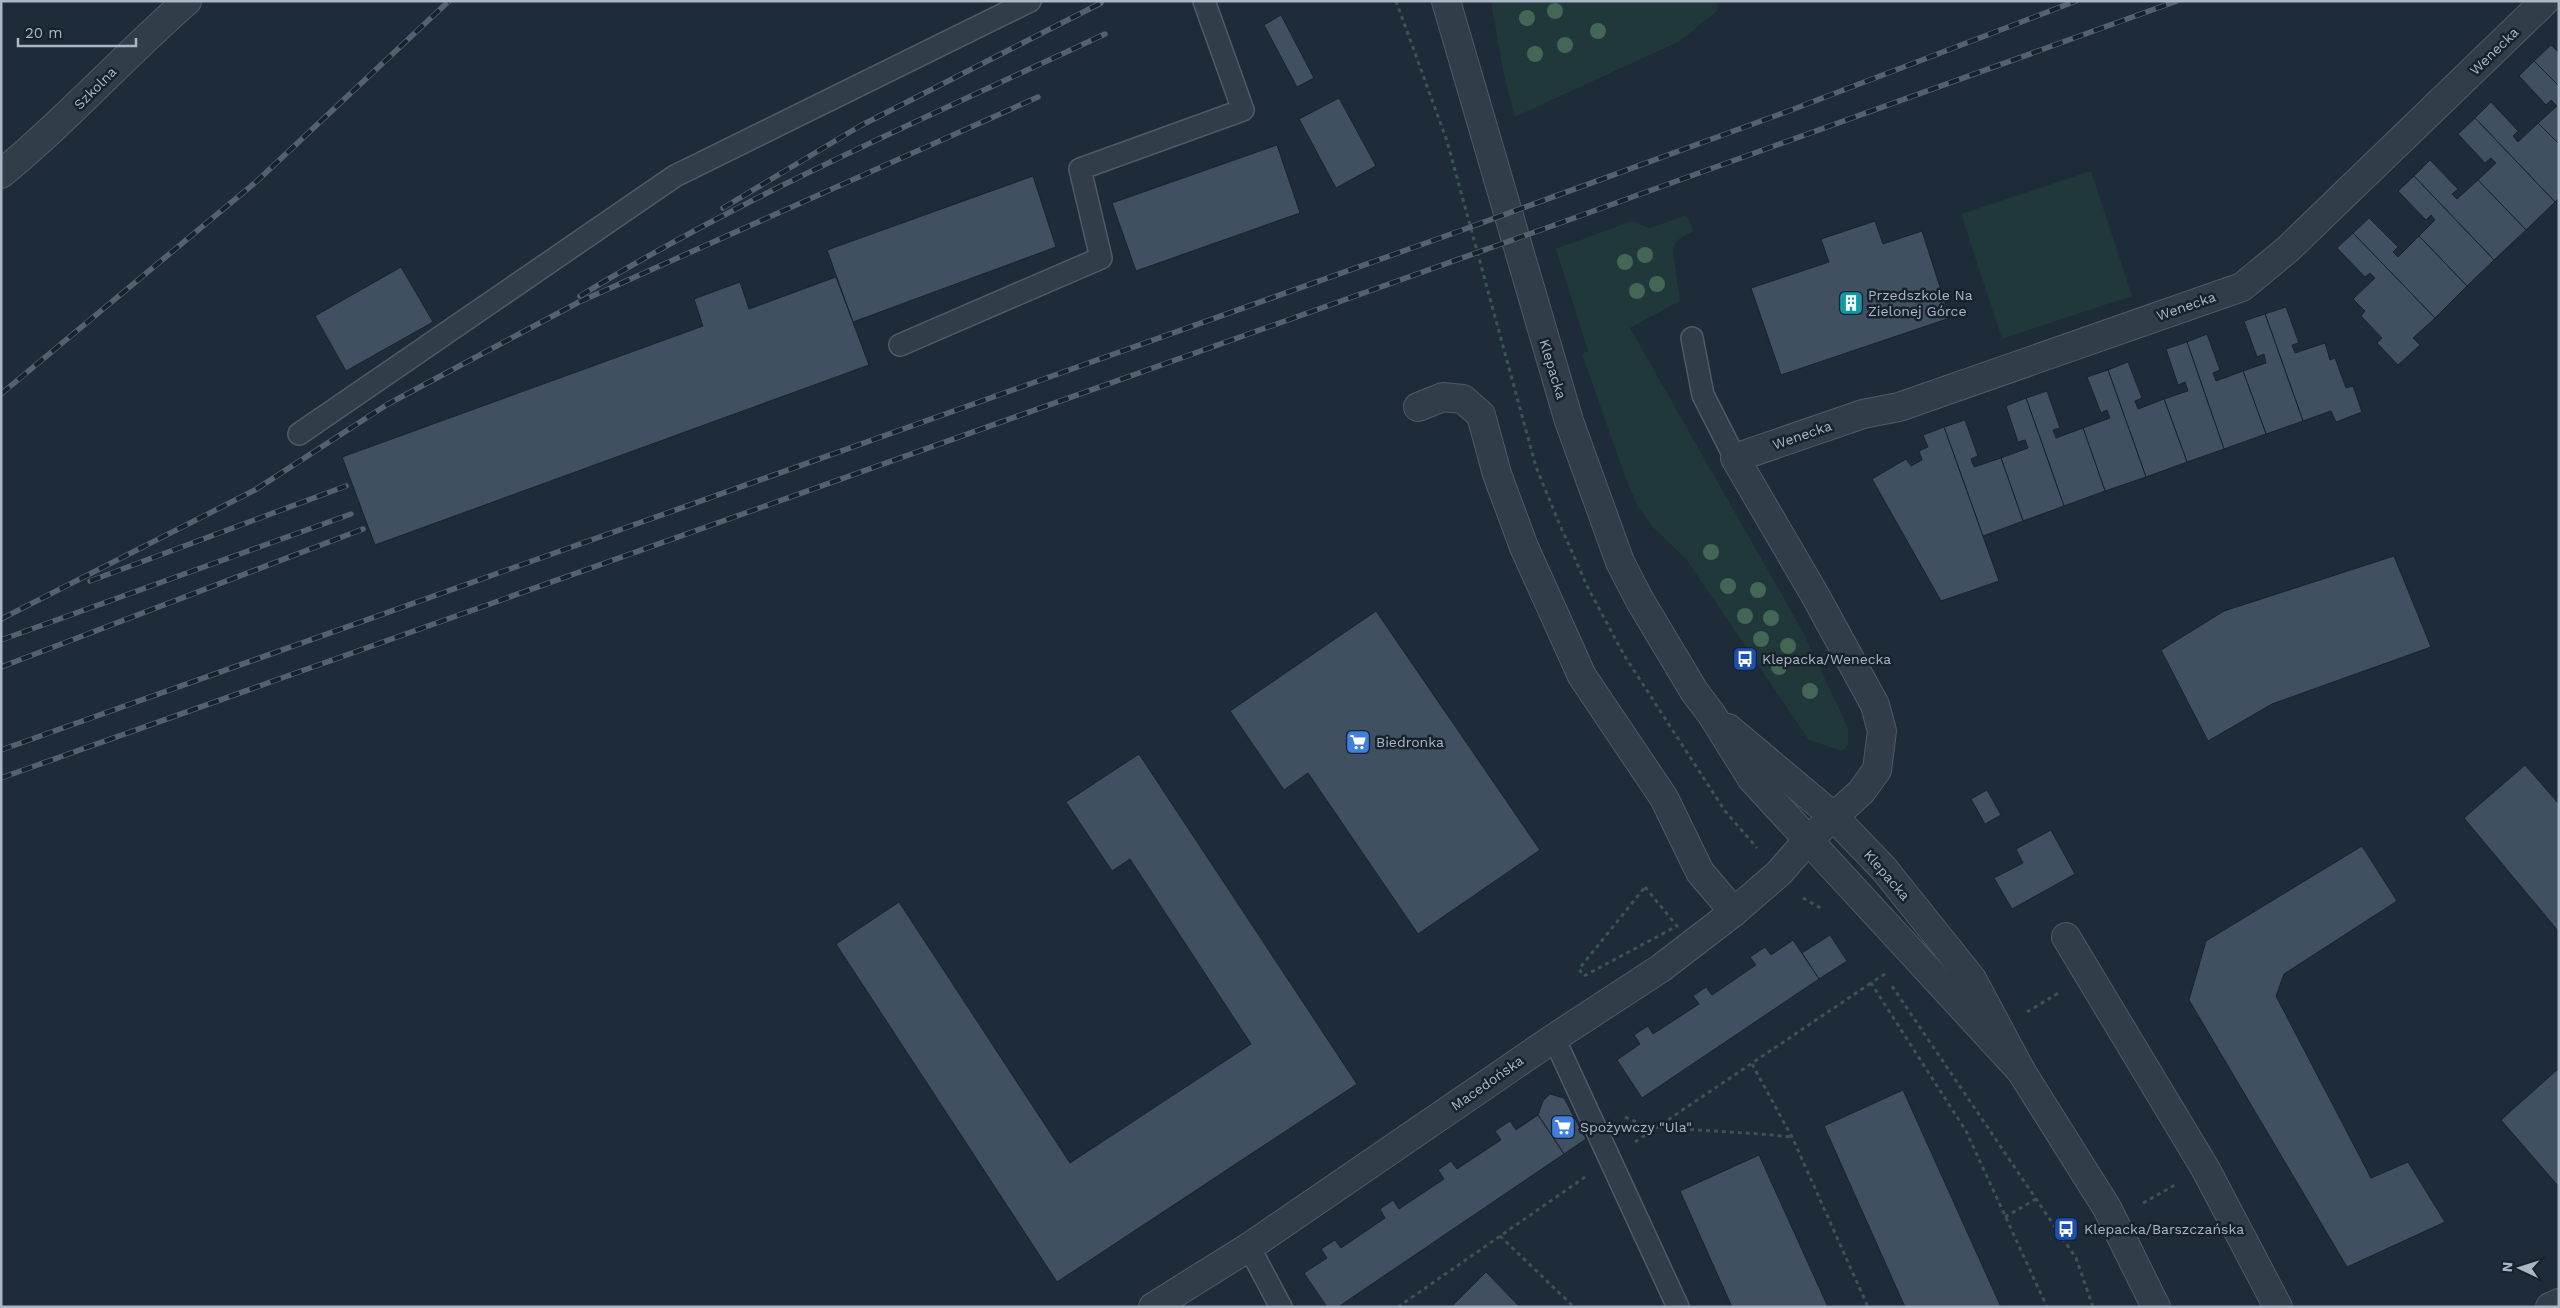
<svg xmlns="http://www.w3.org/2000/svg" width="2560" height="1308" viewBox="0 0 2560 1308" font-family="'Work Sans',sans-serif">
<rect width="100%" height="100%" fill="#1e2b38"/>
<g fill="#203839">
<path d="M 1491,1 L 1718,1 L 1717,11 L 1680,41 L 1515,117 L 1503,71 Z"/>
<path d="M 2091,171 L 2132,296 L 2002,339 L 1961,214 Z"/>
<path d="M 1686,215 L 1694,231 C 1682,237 1675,239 1673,252 L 1680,301 L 1630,328 L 1802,630 L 1848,728 L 1848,745 L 1842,751 L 1809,740 L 1686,559 L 1653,527 L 1638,507 L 1626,479 L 1582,354 L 1588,351 L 1556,249 L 1632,221 L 1650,228 Z"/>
</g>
<g fill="#405061" stroke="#19242f">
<path d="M 1281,15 L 1314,78 L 1297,87 L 1264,25 Z"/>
<path d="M 2551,45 L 2559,53 L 2559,86 L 2534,61 Z"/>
<path d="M 2534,61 L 2559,86 L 2559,144 L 2538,123 L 2557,106 L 2551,100 L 2546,105 L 2519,76 Z"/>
<path d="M 1339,98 L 1376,166 L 1336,188 L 1299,119 Z"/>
<path d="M 2491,102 L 2518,131 L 2513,136 L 2518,142 L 2538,123 L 2559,144 L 2559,198 L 2555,202 L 2475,118 Z"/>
<path d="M 2475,118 L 2555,202 L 2526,230 L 2478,180 L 2496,163 L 2491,158 L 2485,163 L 2458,134 Z"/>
<path d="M 1277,145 L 1300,213 L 1136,271 L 1112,203 Z"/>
<path d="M 2430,160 L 2458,189 L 2452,194 L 2457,199 L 2478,180 L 2526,230 L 2494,260 L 2414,176 Z"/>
<path d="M 1033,176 L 1056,247 L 853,322 L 827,250 Z"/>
<path d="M 2414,176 L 2494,260 L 2467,286 L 2419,236 L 2435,220 L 2431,215 L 2426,220 L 2398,191 Z"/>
<path d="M 2369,218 L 2398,247 L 2393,252 L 2398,257 L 2419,236 L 2467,286 L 2435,318 L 2353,233 Z"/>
<path d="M 1875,221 L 1883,244 L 1922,231 L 1950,318 L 1781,375 L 1751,288 L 1829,262 L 1821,239 Z"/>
<path d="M 2353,233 L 2435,318 L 2413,338 L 2420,345 L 2398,365 L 2377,343 L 2382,338 L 2361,316 L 2365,311 L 2353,299 L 2375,278 L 2370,273 L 2365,277 L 2337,248 Z"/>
<path d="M 401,267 L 433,322 L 346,371 L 315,316 Z"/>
<path d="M 836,277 L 869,365 L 375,545 L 342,457 L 703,326 L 694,299 L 740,282 L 749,309 Z"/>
<path d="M 2286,307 L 2299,343 L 2292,345 L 2295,353 L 2325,343 L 2330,360 L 2335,358 L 2346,388 L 2353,386 L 2362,412 L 2336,422 L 2331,411 L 2303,421 L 2265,314 Z"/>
<path d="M 2265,314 L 2303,421 L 2266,434 L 2243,371 L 2266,363 L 2264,354 L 2257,357 L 2244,321 Z"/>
<path d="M 2207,334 L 2220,370 L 2213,373 L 2216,381 L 2243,371 L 2266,434 L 2224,449 L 2187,342 Z"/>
<path d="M 2187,342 L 2224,449 L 2187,462 L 2164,399 L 2188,391 L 2185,382 L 2178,385 L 2166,349 Z"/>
<path d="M 2128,362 L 2142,398 L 2135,401 L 2138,409 L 2164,399 L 2187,462 L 2146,477 L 2108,370 Z"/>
<path d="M 2108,370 L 2146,477 L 2105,491 L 2083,428 L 2110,418 L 2107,410 L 2101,413 L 2087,377 Z"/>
<path d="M 2047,391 L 2060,428 L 2053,430 L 2056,438 L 2083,428 L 2105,491 L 2064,506 L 2026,398 Z"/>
<path d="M 2026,398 L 2064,506 L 2023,521 L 2001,458 L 2028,448 L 2025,440 L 2018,442 L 2006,406 Z"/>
<path d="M 1965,420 L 1978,456 L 1971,459 L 1974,467 L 2001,458 L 2023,521 L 1983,536 L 1944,427 Z"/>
<path d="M 1944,427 L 1999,581 L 1941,601 L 1872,479 L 1906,459 L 1911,466 L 1922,460 L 1919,451 L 1928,447 L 1923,435 Z"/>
<path d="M 2394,556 L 2431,647 L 2272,704 L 2208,741 L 2161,650 L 2224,611 Z"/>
<path d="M 1376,611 L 1540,850 L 1418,934 L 1308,773 L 1284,790 L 1230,711 Z"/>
<path d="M 1139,754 L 1357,1084 L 1057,1282 L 836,944 L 899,902 L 1070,1163 L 1251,1044 L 1130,859 L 1112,871 L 1066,802 Z"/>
<path d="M 2525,765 L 2559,804 L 2559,932 L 2464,818 Z"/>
<path d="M 1987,790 L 2001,815 L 1985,824 L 1971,799 Z"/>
<path d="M 2051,830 L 2075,874 L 2012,909 L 1994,878 L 2023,863 L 2016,849 Z"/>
<path d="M 2362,846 L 2397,901 L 2284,974 L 2276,996 L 2371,1178 L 2408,1162 L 2445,1222 L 2347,1267 L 2189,1000 L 2206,941 Z"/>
<path d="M 1830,935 L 1847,961 L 1819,979 L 1802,953 Z"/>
<path d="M 1793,940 L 1819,979 L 1642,1098 L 1617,1060 L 1640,1044 L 1634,1035 L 1648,1026 L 1653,1034 L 1699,1004 L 1693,996 L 1706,987 L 1712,995 L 1756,965 L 1750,957 L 1765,947 L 1771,955 Z"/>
<path d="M 2559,1068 L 2559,1187 L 2501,1120 Z"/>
<path d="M 1903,1090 L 2001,1307 L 1905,1307 L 1824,1126 Z"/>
<path d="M 1550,1094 L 1564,1098 L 1586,1139 L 1564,1154 L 1538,1115 L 1543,1101 Z"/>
<path d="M 1538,1115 L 1564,1154 L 1338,1307 L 1327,1307 L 1304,1273 L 1327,1258 L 1321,1249 L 1335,1240 L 1341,1248 L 1385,1218 L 1380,1209 L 1393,1200 L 1399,1209 L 1444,1179 L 1438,1170 L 1451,1161 L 1457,1169 L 1501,1140 L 1495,1131 L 1510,1121 L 1516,1130 Z"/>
<path d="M 1759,1155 L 1828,1307 L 1732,1307 L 1680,1191 Z"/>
<path d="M 1486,1272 L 1520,1307 L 1451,1307 Z"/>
</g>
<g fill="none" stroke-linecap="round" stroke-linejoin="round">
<defs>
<g id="service">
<path d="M 1692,338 L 1703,395 L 1735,458"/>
<path d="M 900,345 L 1101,258 L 1080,169 L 1243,110 L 1204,1"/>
<path d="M 299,434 L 675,176 L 1030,1"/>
<path d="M 1554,1038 L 1678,1307"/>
<path d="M 1249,1247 L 1281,1307"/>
</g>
<g id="minor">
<path d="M 1,174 C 67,120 123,57 187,1"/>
<path d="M 1418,407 L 1443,397 L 1463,399 L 1481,415 L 1497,474 L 1524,547 L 1582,676 L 1664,798 L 1700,872 L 1734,912"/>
<path d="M 2066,937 L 2205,1168 L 2278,1307"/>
<path d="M 1153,1307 L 1249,1247 L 1554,1038 L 1661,968 L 1734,912 L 1779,873 L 1807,841 L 1861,792 L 1877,770 L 1882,731 L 1875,705 L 1815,595 L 1735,458 L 1863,414 L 1899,407 L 2242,287 L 2288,249 L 2545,1"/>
<path d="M 2550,1307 L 2559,1303"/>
</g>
<g id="tertiary">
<path d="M 1446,1 L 1569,421 L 1620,562 L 1639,599 L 1694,691 L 1712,715 L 1752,779 L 2021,1071"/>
<path d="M 1728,728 L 1834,817 L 1884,869 L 1972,979 L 2021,1071 L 2107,1208 L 2156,1307"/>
</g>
</defs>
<use href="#service" stroke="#4f5a67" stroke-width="24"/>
<use href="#minor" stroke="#4f5a67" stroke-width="30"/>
<use href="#tertiary" stroke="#4f5a67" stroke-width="30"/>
<g stroke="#3a5454" stroke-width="3" stroke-dasharray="4 4" stroke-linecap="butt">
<path d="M 1396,1 L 1447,141 L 1536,467 L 1559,523 L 1588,588 L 1624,655 L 1725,811 L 1757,848"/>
<path d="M 1645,887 L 1677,926 L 1584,976 L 1579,969 Z"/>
<path d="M 1803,898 L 1824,910"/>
<path d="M 1885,974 L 1871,983 L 1966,1131 L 2047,1307"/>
<path d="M 1892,986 L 2076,1258 L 2093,1307"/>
<path d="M 2027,1012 L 2060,992"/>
<path d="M 1752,1064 L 1793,1139 L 1868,1307"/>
<path d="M 1625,1117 L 1653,1129"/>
<path d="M 1658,1127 C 1703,1131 1747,1132 1791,1137"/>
<path d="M 1635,1142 L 1871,983"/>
<path d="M 2143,1203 L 2175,1185"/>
<path d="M 2005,1217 L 2036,1199"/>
<path d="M 1500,1236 L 1574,1307"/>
<path d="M 1398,1307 L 1585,1177"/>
</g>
<use href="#service" stroke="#313d49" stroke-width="21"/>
<use href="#minor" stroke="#313d49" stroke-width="28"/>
<use href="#tertiary" stroke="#313d49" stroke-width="28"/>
<defs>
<g id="rail">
<path d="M 723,208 L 860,126 L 1101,3"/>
<path d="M 580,296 C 747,194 928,117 1105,34"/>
<path d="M 1,394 L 257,181 L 449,1"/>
<path d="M 90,581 L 346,486"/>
<path d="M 1,619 L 255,490 L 388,404 L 579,302 L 1038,97"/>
<path d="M 1,640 L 351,514"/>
<path d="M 1,667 L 363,529"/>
<path d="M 1,750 L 1454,233 L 1786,112 L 2076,1"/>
<path d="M 1,778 L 1549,227 L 2177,1"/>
</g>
</defs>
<use href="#rail" stroke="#536170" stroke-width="5.5"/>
<use href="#rail" stroke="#17222d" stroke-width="4" stroke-dasharray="11" stroke-linecap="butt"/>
</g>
<g fill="#436754">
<circle cx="1555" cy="11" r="8"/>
<circle cx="1527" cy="18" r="8"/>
<circle cx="1598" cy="31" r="8"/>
<circle cx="1565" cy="45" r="8"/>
<circle cx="1535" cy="54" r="8"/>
<circle cx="1645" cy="255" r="8"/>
<circle cx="1625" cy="262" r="8"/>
<circle cx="1657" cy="284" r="8"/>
<circle cx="1637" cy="291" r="8"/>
<circle cx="1711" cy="552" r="8"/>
<circle cx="1728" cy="586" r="8"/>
<circle cx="1758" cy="590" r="8"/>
<circle cx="1745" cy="616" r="8"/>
<circle cx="1771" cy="618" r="8"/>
<circle cx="1761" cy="639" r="8"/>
<circle cx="1788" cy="646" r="8"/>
<circle cx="1779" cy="667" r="8"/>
<circle cx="1810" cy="691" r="8"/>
</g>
<defs>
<symbol id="building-square" viewBox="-11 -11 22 22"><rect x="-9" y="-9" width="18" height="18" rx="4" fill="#0f9aa8" stroke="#17222d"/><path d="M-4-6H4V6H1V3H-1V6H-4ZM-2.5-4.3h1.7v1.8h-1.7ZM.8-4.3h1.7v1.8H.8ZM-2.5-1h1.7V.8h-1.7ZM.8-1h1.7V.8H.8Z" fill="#fff"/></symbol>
<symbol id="bus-square" viewBox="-11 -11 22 22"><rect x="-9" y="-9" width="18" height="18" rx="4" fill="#1a4fb4" stroke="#17222d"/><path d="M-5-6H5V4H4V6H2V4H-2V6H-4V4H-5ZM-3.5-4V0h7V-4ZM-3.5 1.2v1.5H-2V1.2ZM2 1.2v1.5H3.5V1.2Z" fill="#fff"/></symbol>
<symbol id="supermarket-square" viewBox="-11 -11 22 22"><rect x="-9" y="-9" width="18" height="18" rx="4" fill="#3f7fe0" stroke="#17222d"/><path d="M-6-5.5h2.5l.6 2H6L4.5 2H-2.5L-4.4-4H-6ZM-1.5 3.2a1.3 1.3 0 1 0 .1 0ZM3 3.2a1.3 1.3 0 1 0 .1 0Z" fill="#fff"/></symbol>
</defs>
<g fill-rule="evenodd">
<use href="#building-square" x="1837" y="289" width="28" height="28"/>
<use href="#bus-square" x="1731" y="645" width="28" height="28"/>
<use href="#supermarket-square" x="1344" y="728" width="28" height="28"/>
<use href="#supermarket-square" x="1549" y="1113" width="28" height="28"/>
<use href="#bus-square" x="2052" y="1215" width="28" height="28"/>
</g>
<g text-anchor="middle" stroke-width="5" stroke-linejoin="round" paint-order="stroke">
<g font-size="14" fill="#abb7c6" stroke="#17222d">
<text transform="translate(2494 51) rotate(-44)" y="5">Wenecka</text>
<text transform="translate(95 88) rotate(-45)" y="5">Szkolna</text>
<text transform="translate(2186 306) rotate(-19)" y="5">Wenecka</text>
<text transform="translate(1553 369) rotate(73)" y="5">Klepacka</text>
<text transform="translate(1802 435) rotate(-19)" y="5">Wenecka</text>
<text transform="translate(1887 875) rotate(49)" y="5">Klepacka</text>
<text transform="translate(1487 1083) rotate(-35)" y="5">Macedońska</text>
</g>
<g font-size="14" fill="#abb7c6" stroke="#17222d" text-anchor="start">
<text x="1868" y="300">Przedszkole Na<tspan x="1868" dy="16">Zielonej Górce</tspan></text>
<text x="1762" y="664">Klepacka/Wenecka</text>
<text x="1376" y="747">Biedronka</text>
<text x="1580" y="1132">Spożywczy "Ula"</text>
<text x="2084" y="1234">Klepacka/Barszczańska</text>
</g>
</g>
<rect width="2560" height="1308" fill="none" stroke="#abb7c6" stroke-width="5"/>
<g transform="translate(2520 1268) rotate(274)" stroke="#17222d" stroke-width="4" paint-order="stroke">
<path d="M0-4L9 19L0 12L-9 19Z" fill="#abb7c6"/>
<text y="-8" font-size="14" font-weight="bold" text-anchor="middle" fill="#abb7c6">N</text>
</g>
<path d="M18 38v8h118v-8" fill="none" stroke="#abb7c6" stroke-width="2.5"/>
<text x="25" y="38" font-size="15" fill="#abb7c6" stroke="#17222d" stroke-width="4" paint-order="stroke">20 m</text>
</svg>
